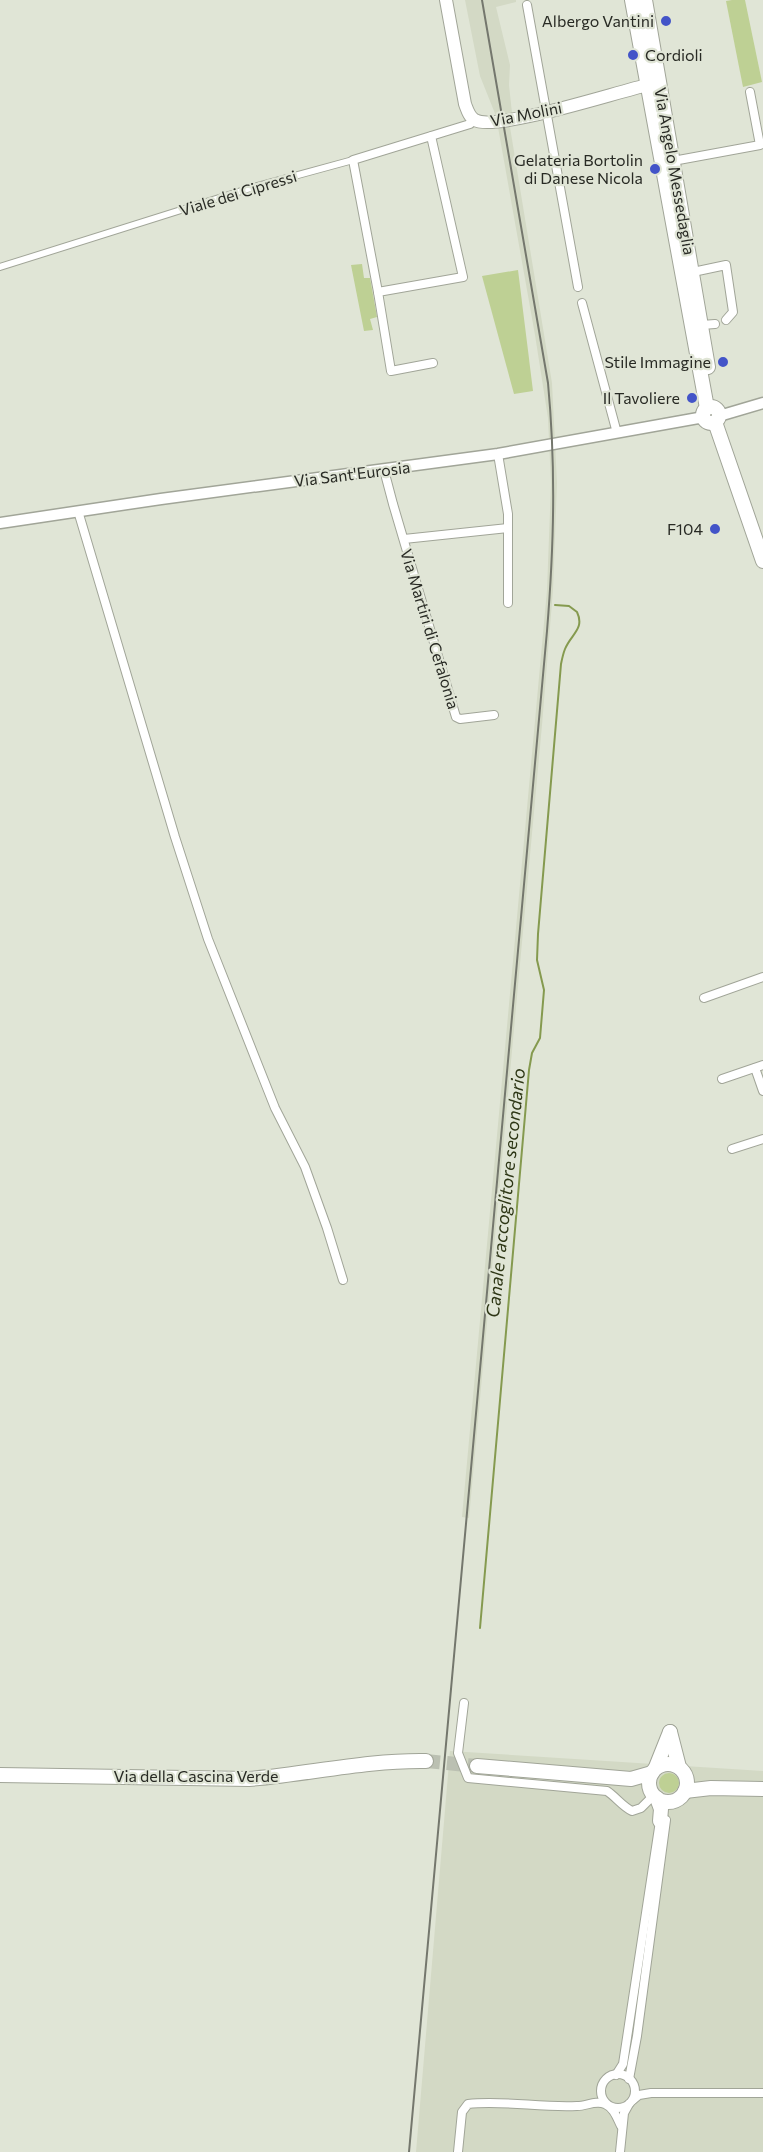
<svg xmlns="http://www.w3.org/2000/svg" width="763" height="2152" viewBox="0 0 763 2152" font-family="Commissioner,sans-serif">
<rect width="100%" height="100%" fill="#e0e5d6"/>
<g fill="#d3d9c5">
<path d="M 465,0 L 516,0 L 516,2 L 496,7 L 510,65 L 509,85 L 512,113 L 508,115 L 552,383 L 557,483 L 553,590 L 542,725 L 469,1518 L 462,1517 L 547,590 L 551,484 L 548,418 L 535,335 L 496,116 L 480,76 Z"/>
<path d="M 450,1751 L 763,1771 L 763,2152 L 416,2152 Z"/>
</g>
<g fill="#bed094">
<path d="M 732,0 L 745,0 L 762,82 L 743,87 L 726,1 Z"/>
<path d="M 362,264 L 364,278 L 370,278 L 377,317 L 370,319 L 373,330 L 364,331 L 351,265 Z"/>
<path d="M 518,270 L 533,391 L 514,394 L 482,276 Z"/>
<circle cx="669" cy="1783" r="10"/>
</g>
<g fill="none" stroke-linecap="round" stroke-linejoin="round">
<path stroke="#859a4f" stroke-width="2" d="M 480,1628 L 529,1070 L 532,1053 L 540,1038 L 544,990 L 537,960 L 538,934 L 561,664 C 562,659 563,654 565,649 C 571,634 585,629 577,612 L 569,606 L 555,605"/>
<path stroke="#bbc0b2" stroke-width="14" stroke-dasharray="14 7" stroke-linecap="butt" d="M 426,1761 L 477,1766"/>
<defs>
<path id="pedestrian" d="M 0,267 L 254,187 L 353,160"/>
<g id="minor">
<path d="M 527,5 L 578,287"/>
<path d="M 431,136 L 463,277 L 378,292 L 353,160 L 470,124 L 475,120"/>
<path d="M 673,161 L 760,145 L 750,92"/>
<path d="M 693,272 L 726,265 L 733,312 L 726,320"/>
<path d="M 378,292 L 391,371 L 433,363"/>
<path d="M 582,303 L 617,433"/>
<path d="M 702,325 L 715,324"/>
<path d="M 498,454 L 508,514 L 508,603"/>
<path d="M 384,470 L 393,504 L 456,717 L 460,719 L 494,715"/>
<path d="M 78,511 L 175,837 L 208,939 L 275,1108 L 305,1167 L 327,1228 L 343,1280"/>
<path d="M 404,539 L 508,528"/>
<path d="M 704,998 L 763,977"/>
<path d="M 755,1068 L 763,1091"/>
<path d="M 722,1079 L 763,1065"/>
<path d="M 732,1149 L 763,1139"/>
<path d="M 464,1703 L 458,1753 L 468,1778 L 607,1791 C 616,1797 622,1806 632,1811 L 641,1808 L 654,1795"/>
<circle cx="618" cy="2091" r="17"/>
<path d="M 616,2075 L 623,2064 L 660,1821"/>
<path d="M 629,2079 L 637,2036 L 666,1820"/>
<path d="M 633,2100 L 639,2095 L 651,2093 L 763,2093"/>
<path d="M 458,2152 L 462,2112 L 468,2104 C 504,2100 541,2108 577,2106 C 587,2106 595,2100 605,2104 C 614,2108 617,2118 621,2126"/>
<path d="M 620,2152 L 624,2113 L 629,2104"/>
</g>
<g id="tertiary">
<path d="M 719,416 L 763,403"/>
<path d="M 0,523 L 161,499 L 498,454 L 704,417"/>
</g>
<path id="secondary" d="M 446,0 L 465,104 C 467,109 469,117 475,120 C 495,132 619,91 648,85 L 656,82"/>
<g id="primary">
<path d="M 632,0 L 707,408"/>
<path d="M 645,0 L 708,367"/>
<circle cx="711" cy="415" r="8"/>
<path d="M 715,422 L 763,561"/>
<path d="M 670,1732 L 679,1767"/>
<circle cx="668" cy="1783" r="19"/>
<path d="M 477,1766 L 631,1779 L 652,1773"/>
<path d="M 656,1767 L 670,1732"/>
<path d="M 0,1775 L 249,1779 C 309,1774 366,1760 426,1761"/>
<path d="M 685,1791 L 711,1788 L 763,1789"/>
<path d="M 657,1798 L 661,1809 L 660,1821"/>
</g>
</defs>
<use href="#pedestrian" stroke="#a1a598" stroke-width="8"/>
<use href="#minor" stroke="#a1a598" stroke-width="10"/>
<use href="#tertiary" stroke="#a1a598" stroke-width="13"/>
<use href="#secondary" stroke="#a1a598" stroke-width="14"/>
<use href="#primary" stroke="#a1a598" stroke-width="16"/>
<use href="#pedestrian" stroke="#fff" stroke-width="6"/>
<use href="#minor" stroke="#fff" stroke-width="8"/>
<use href="#tertiary" stroke="#fff" stroke-width="10"/>
<use href="#secondary" stroke="#fff" stroke-width="12"/>
<use href="#primary" stroke="#fff" stroke-width="14"/>
<path stroke="#74776d" stroke-width="2" d="M 409,2152 L 547,631 C 554,545 556,469 548,383 L 482,0"/>
</g>
<g fill="#4354c8" stroke="#e0e5d6" stroke-width="2">
<circle cx="666" cy="21" r="6"/>
<circle cx="633" cy="55" r="6"/>
<circle cx="655" cy="169" r="6"/>
<circle cx="723" cy="362" r="6"/>
<circle cx="692" cy="398" r="6"/>
<circle cx="715" cy="529" r="6"/>
</g>
<g text-anchor="middle" stroke-width="4.5" stroke-linejoin="round" paint-order="stroke">
<g font-size="16" fill="#282a24" stroke="#e0e5d6" text-anchor="end">
<text x="654" y="27">Albergo Vantini</text>
<text x="645" y="61" text-anchor="start">Cordioli</text>
<text x="643" y="166">Gelateria Bortolin<tspan x="643" dy="18">di Danese Nicola</tspan></text>
<text x="711" y="368">Stile Immagine</text>
<text x="680" y="404">Il Tavoliere</text>
<text x="703" y="535">F104</text>
</g>
<g font-size="16" fill="#282a24" stroke="#e0e5d6">
<text transform="translate(526 114) rotate(-11)" y="6">Via Molini</text>
<text transform="translate(675 171) rotate(80)" y="6">Via Angelo Messedaglia</text>
<text transform="translate(238 193) rotate(-17)" y="6">Viale dei Cipressi</text>
<text transform="translate(352 474) rotate(-7)" y="6">Via Sant'Eurosia</text>
<text transform="translate(430 629) rotate(73)" y="6">Via Martiri di Cefalonia</text>
<text x="196" y="1782">Via della Cascina Verde</text>
</g>
<g font-size="18" font-style="italic" fill="#2d3615" stroke="#e0e5d6">
<text transform="translate(506 1193) rotate(-84)" y="6">Canale raccoglitore secondario</text>
</g>
</g>
</svg>
